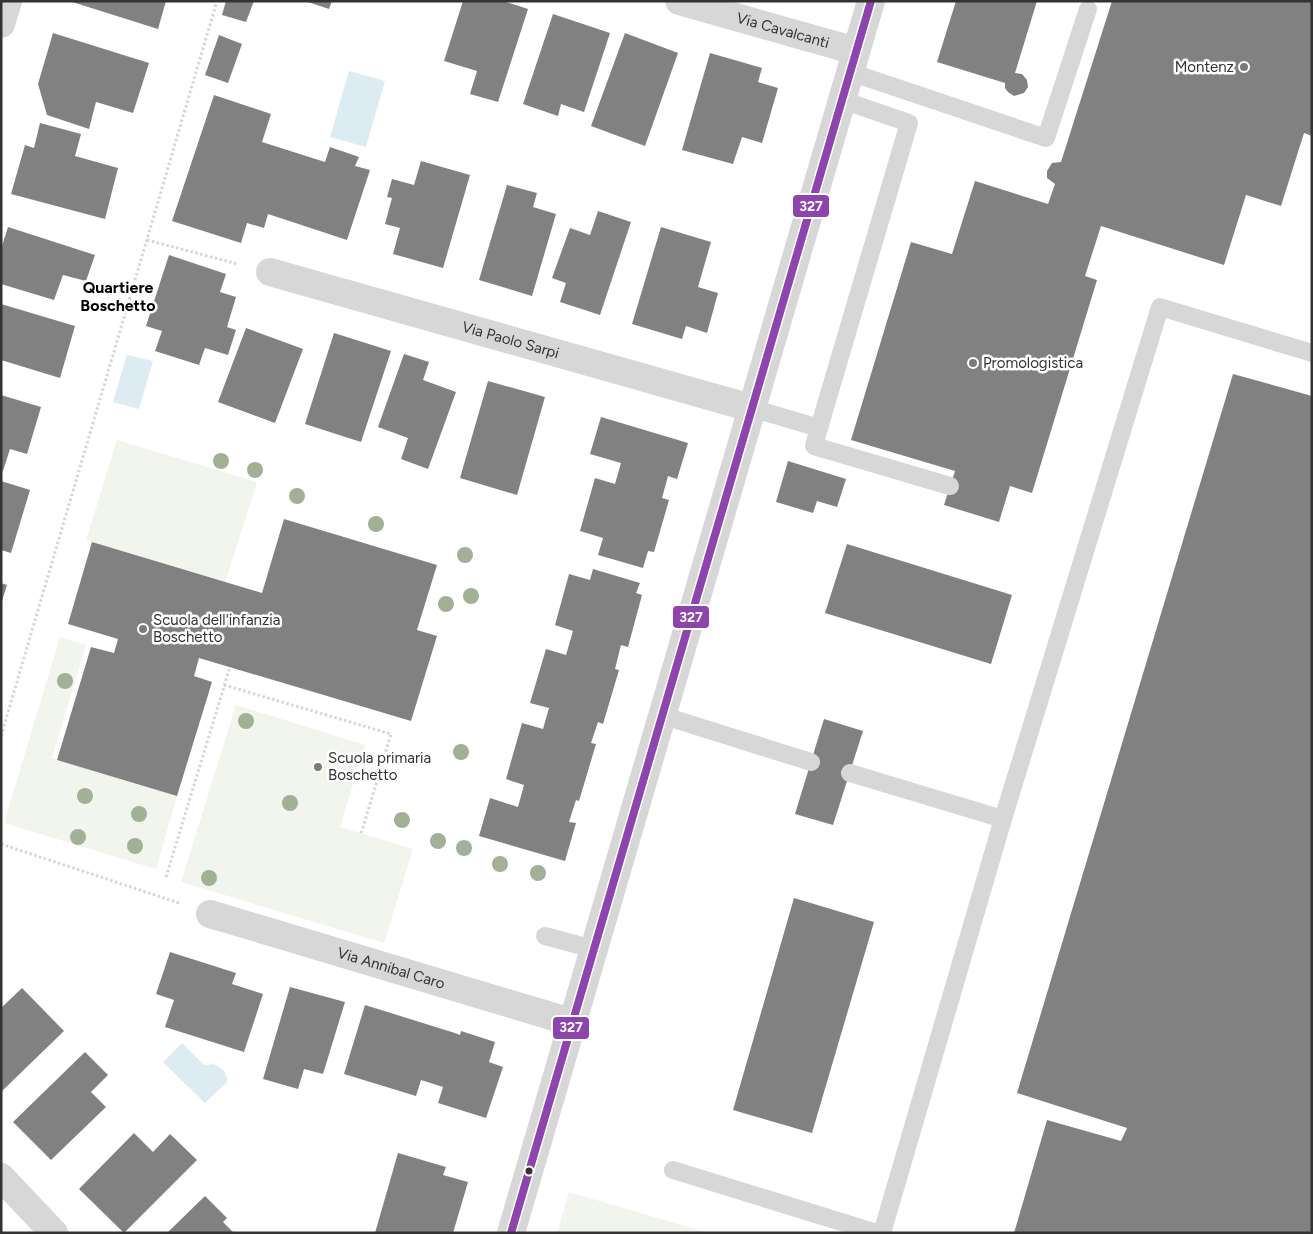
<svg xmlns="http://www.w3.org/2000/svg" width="1313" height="1234" viewBox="0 0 1313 1234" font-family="Figtree,sans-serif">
<rect width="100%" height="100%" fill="#fff"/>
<g fill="#f1f5ed">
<path d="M 117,440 L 257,482 L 225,583 L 86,540 Z"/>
<path d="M 60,637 L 86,645 L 52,758 L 177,796 L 156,869 L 4,823 Z"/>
<path d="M 236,705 L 365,745 L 340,827 L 413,849 L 384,943 L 181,882 Z"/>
<path d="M 569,1192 L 709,1233 L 557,1233 Z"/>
</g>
<g fill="#ddebf3">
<path d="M 349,71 L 385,81 L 366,147 L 330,137 Z"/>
<path d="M 127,355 L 153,361 L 139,409 L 113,402 Z"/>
<path d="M 182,1043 L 204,1065 L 214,1064 C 222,1069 227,1071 227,1082 L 205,1103 L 163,1062 Z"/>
</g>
<g fill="#818181">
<path d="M 69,1 L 166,1 L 158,29 Z"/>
<path d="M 226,1 L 254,1 L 246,22 L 222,15 Z"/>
<path d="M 305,1 L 332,1 L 329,9 Z"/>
<path d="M 463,1 L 503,1 L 528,9 L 498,102 L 470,94 L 477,71 L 444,61 Z"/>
<path d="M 956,1 L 1037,1 L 1015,73 L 1022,74 L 1027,80 L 1028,87 L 1024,93 L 1014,96 L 1008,92 L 1005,88 L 1005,83 L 937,62 Z"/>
<path d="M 1112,1 L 1312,1 L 1312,136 L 1304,133 L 1281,206 L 1246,195 L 1224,265 L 1101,226 L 1085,276 L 1097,280 L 1032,493 L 1010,486 L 999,522 L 944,505 L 955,471 L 851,440 L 911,242 L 952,254 L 975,181 L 1048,204 L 1055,184 L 1047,178 L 1047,171 L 1052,163 L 1061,162 Z"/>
<path d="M 553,14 L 610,33 L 584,112 L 561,104 L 558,116 L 523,104 Z"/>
<path d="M 53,33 L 149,63 L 133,113 L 96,102 L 89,129 L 47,115 L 38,84 Z"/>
<path d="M 625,33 L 678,53 L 645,146 L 591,126 Z"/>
<path d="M 219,35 L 242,44 L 228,83 L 205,75 Z"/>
<path d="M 710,53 L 762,68 L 758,82 L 778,88 L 762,143 L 742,137 L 733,164 L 682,150 Z"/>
<path d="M 214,95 L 271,114 L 262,142 L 325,162 L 330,147 L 359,157 L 355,166 L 370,170 L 347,240 L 268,214 L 264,228 L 247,223 L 241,243 L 172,221 Z"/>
<path d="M 40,123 L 81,134 L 75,156 L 118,168 L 105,219 L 11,194 L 25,145 L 34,148 Z"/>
<path d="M 421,161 L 470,175 L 443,268 L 393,254 L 400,228 L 385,224 L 392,198 L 387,197 L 392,179 L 414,185 Z"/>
<path d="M 507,185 L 537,193 L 533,207 L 556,214 L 532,296 L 479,280 Z"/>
<path d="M 598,211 L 631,222 L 600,315 L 560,302 L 566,283 L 552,278 L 570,228 L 590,235 Z"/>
<path d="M 8,227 L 95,255 L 86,281 L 63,275 L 54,300 L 1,284 L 1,249 Z"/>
<path d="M 661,227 L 711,242 L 698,287 L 718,293 L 707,333 L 686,326 L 682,339 L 632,324 Z"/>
<path d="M 169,255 L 226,274 L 220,292 L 236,297 L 227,327 L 236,330 L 228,355 L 205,348 L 199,365 L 155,351 L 162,331 L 146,326 Z"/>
<path d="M 1,304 L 75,326 L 60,378 L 1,360 Z"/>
<path d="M 246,328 L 303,349 L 275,423 L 218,402 Z"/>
<path d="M 334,333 L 391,351 L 361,442 L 305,424 Z"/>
<path d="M 404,354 L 429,362 L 423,380 L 456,392 L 428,469 L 401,459 L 408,438 L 378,427 Z"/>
<path d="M 1233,374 L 1312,396 L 1312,1233 L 1014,1233 L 1047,1120 L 1121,1141 L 1127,1128 L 1017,1093 Z"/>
<path d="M 488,381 L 545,397 L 517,495 L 460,478 Z"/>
<path d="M 1,395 L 41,407 L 27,454 L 10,449 L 3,471 L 1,470 Z"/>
<path d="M 601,417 L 688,443 L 677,479 L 668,476 L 662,498 L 669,500 L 667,507 L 654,552 L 648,551 L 643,568 L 598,555 L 603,538 L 580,531 L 595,478 L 615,484 L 621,463 L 590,454 Z"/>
<path d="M 788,461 L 846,479 L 837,507 L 817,501 L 813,513 L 776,502 Z"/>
<path d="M 1,481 L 30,490 L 11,553 L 1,550 Z"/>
<path d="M 284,519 L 437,565 L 417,630 L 437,636 L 411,721 L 199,658 L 194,676 L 212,682 L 177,796 L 57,760 L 91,647 L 114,653 L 118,639 L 68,624 L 92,542 L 262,593 Z"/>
<path d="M 847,544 L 1012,595 L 991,664 L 825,613 Z"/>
<path d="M 593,569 L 640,583 L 636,593 L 642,595 L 628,647 L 621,645 L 615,669 L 619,670 L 603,724 L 598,722 L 591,743 L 596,744 L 579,801 L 576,800 L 569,822 L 576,823 L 565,861 L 479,836 L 490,798 L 518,807 L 524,785 L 506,779 L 522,723 L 543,729 L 549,708 L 530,703 L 546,649 L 566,655 L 573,631 L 555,625 L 569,574 L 590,580 Z"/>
<path d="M 1,583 L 7,585 L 2,601 L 1,601 Z"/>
<path d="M 824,719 L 863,731 L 833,825 L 795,814 Z"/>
<path d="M 794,898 L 874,922 L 812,1133 L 733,1110 Z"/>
<path d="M 170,952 L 236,973 L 232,984 L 263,994 L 244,1052 L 165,1027 L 174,1000 L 156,994 Z"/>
<path d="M 290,987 L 345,1002 L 323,1074 L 304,1069 L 298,1089 L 263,1079 Z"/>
<path d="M 22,988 L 64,1031 L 1,1092 L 1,1008 Z"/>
<path d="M 365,1005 L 455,1033 L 460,1035 L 461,1031 L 495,1042 L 489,1062 L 503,1067 L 486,1118 L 438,1103 L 443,1087 L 421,1080 L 416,1096 L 344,1074 Z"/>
<path d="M 85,1052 L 108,1075 L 91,1092 L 106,1107 L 51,1160 L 13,1122 Z"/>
<path d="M 134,1133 L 153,1152 L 170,1134 L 197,1160 L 124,1233 L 79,1189 Z"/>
<path d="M 398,1153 L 446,1167 L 443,1175 L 468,1182 L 453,1233 L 375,1233 Z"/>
<path d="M 205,1196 L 227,1218 L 223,1222 L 234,1233 L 167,1233 Z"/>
</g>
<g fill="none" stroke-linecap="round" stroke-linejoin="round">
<g stroke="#d6d6d6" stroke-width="3" stroke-dasharray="2.5 2.5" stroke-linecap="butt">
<path d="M 147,240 L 238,264"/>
<path d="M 224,685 L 391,734 L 361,834"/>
<path d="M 1,736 L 217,1"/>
<path d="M 1,844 L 179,903"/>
<path d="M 166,877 L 230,667"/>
</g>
<g stroke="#d7d7d7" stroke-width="18">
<path d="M 850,72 L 1046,138 L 1088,9"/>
<path d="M 751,408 L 819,428 L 909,123 L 842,100"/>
<path d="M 819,428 L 814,446 L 950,486"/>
<path d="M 661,715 L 811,762"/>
<path d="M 850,773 L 1003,819 L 1160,307 L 1312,353"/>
<path d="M 545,936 L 593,949"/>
<path d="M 673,1170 L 877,1233"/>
<path d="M 882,1233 L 1003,819"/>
</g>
<g stroke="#d7d7d7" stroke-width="28">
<path id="s1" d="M 679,1 L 856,51"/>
<path d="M 1,24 L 8,1"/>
<path id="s2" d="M 270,272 L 751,408"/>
<path id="s3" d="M 210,914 L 571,1022"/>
<path d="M 1,1177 L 54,1233"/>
<path d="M 511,1233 L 871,1"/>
</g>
<defs>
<path id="bus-1" d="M 511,1233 L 871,1"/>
</defs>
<use href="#bus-1" stroke="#fff" stroke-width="11"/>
<use href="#bus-1" stroke="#8e44ad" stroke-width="8"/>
</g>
<g fill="#a2b095">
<circle cx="221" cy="461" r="8"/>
<circle cx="255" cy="470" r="8"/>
<circle cx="297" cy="496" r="8"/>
<circle cx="376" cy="524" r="8"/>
<circle cx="465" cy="555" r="8"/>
<circle cx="471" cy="596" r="8"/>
<circle cx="446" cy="604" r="8"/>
<circle cx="65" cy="681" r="8"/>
<circle cx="246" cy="721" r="8"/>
<circle cx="461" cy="752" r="8"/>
<circle cx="85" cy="796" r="8"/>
<circle cx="290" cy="803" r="8"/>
<circle cx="139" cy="814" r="8"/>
<circle cx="402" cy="820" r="8"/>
<circle cx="78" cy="837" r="8"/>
<circle cx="438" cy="841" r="8"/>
<circle cx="135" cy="846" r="8"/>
<circle cx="464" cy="848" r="8"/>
<circle cx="500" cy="864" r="8"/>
<circle cx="538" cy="873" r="8"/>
<circle cx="209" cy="878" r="8"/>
</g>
<g fill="#7a7a7a" stroke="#fff" stroke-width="2">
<circle cx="1244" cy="67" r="5"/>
<circle cx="973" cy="363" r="5"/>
<circle cx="143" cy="629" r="5"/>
<circle cx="318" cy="767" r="5"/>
</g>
<circle fill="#333" stroke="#fff" stroke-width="2" cx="529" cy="1171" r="4.5"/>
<g text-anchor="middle" stroke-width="5" stroke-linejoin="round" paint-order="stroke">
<g font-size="15" fill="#333" stroke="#fff">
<text dy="5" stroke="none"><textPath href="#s1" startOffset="108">Via Cavalcanti</textPath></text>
<text dy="5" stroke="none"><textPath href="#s2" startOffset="250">Via Paolo Sarpi</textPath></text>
<text dy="5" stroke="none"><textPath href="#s3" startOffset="189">Via Annibal Caro</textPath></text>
</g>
<g font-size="15" fill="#333" stroke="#fff" text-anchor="start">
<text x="1234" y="72" text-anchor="end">Montenz</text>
<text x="983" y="368">Promologistica</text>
<text x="153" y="625">Scuola dell'infanzia<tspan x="153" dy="17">Boschetto</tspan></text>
<text x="328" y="763">Scuola primaria<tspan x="328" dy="17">Boschetto</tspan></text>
</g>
<g font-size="16" font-weight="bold" fill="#000" stroke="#fff">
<text x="118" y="293">Quartiere<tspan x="118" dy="18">Boschetto</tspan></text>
</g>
</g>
<g stroke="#fff" stroke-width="2">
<rect x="792" y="194" width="38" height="24" rx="5" fill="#8e44ad"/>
<rect x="672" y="605" width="38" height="24" rx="5" fill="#8e44ad"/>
<rect x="552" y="1016" width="38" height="24" rx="5" fill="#8e44ad"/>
</g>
<g font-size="14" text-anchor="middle" font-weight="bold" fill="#fff">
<text x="811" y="211">327</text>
<text x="691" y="622">327</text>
<text x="571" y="1032">327</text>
</g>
<rect width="1313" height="1234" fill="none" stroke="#333333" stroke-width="5"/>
</svg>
